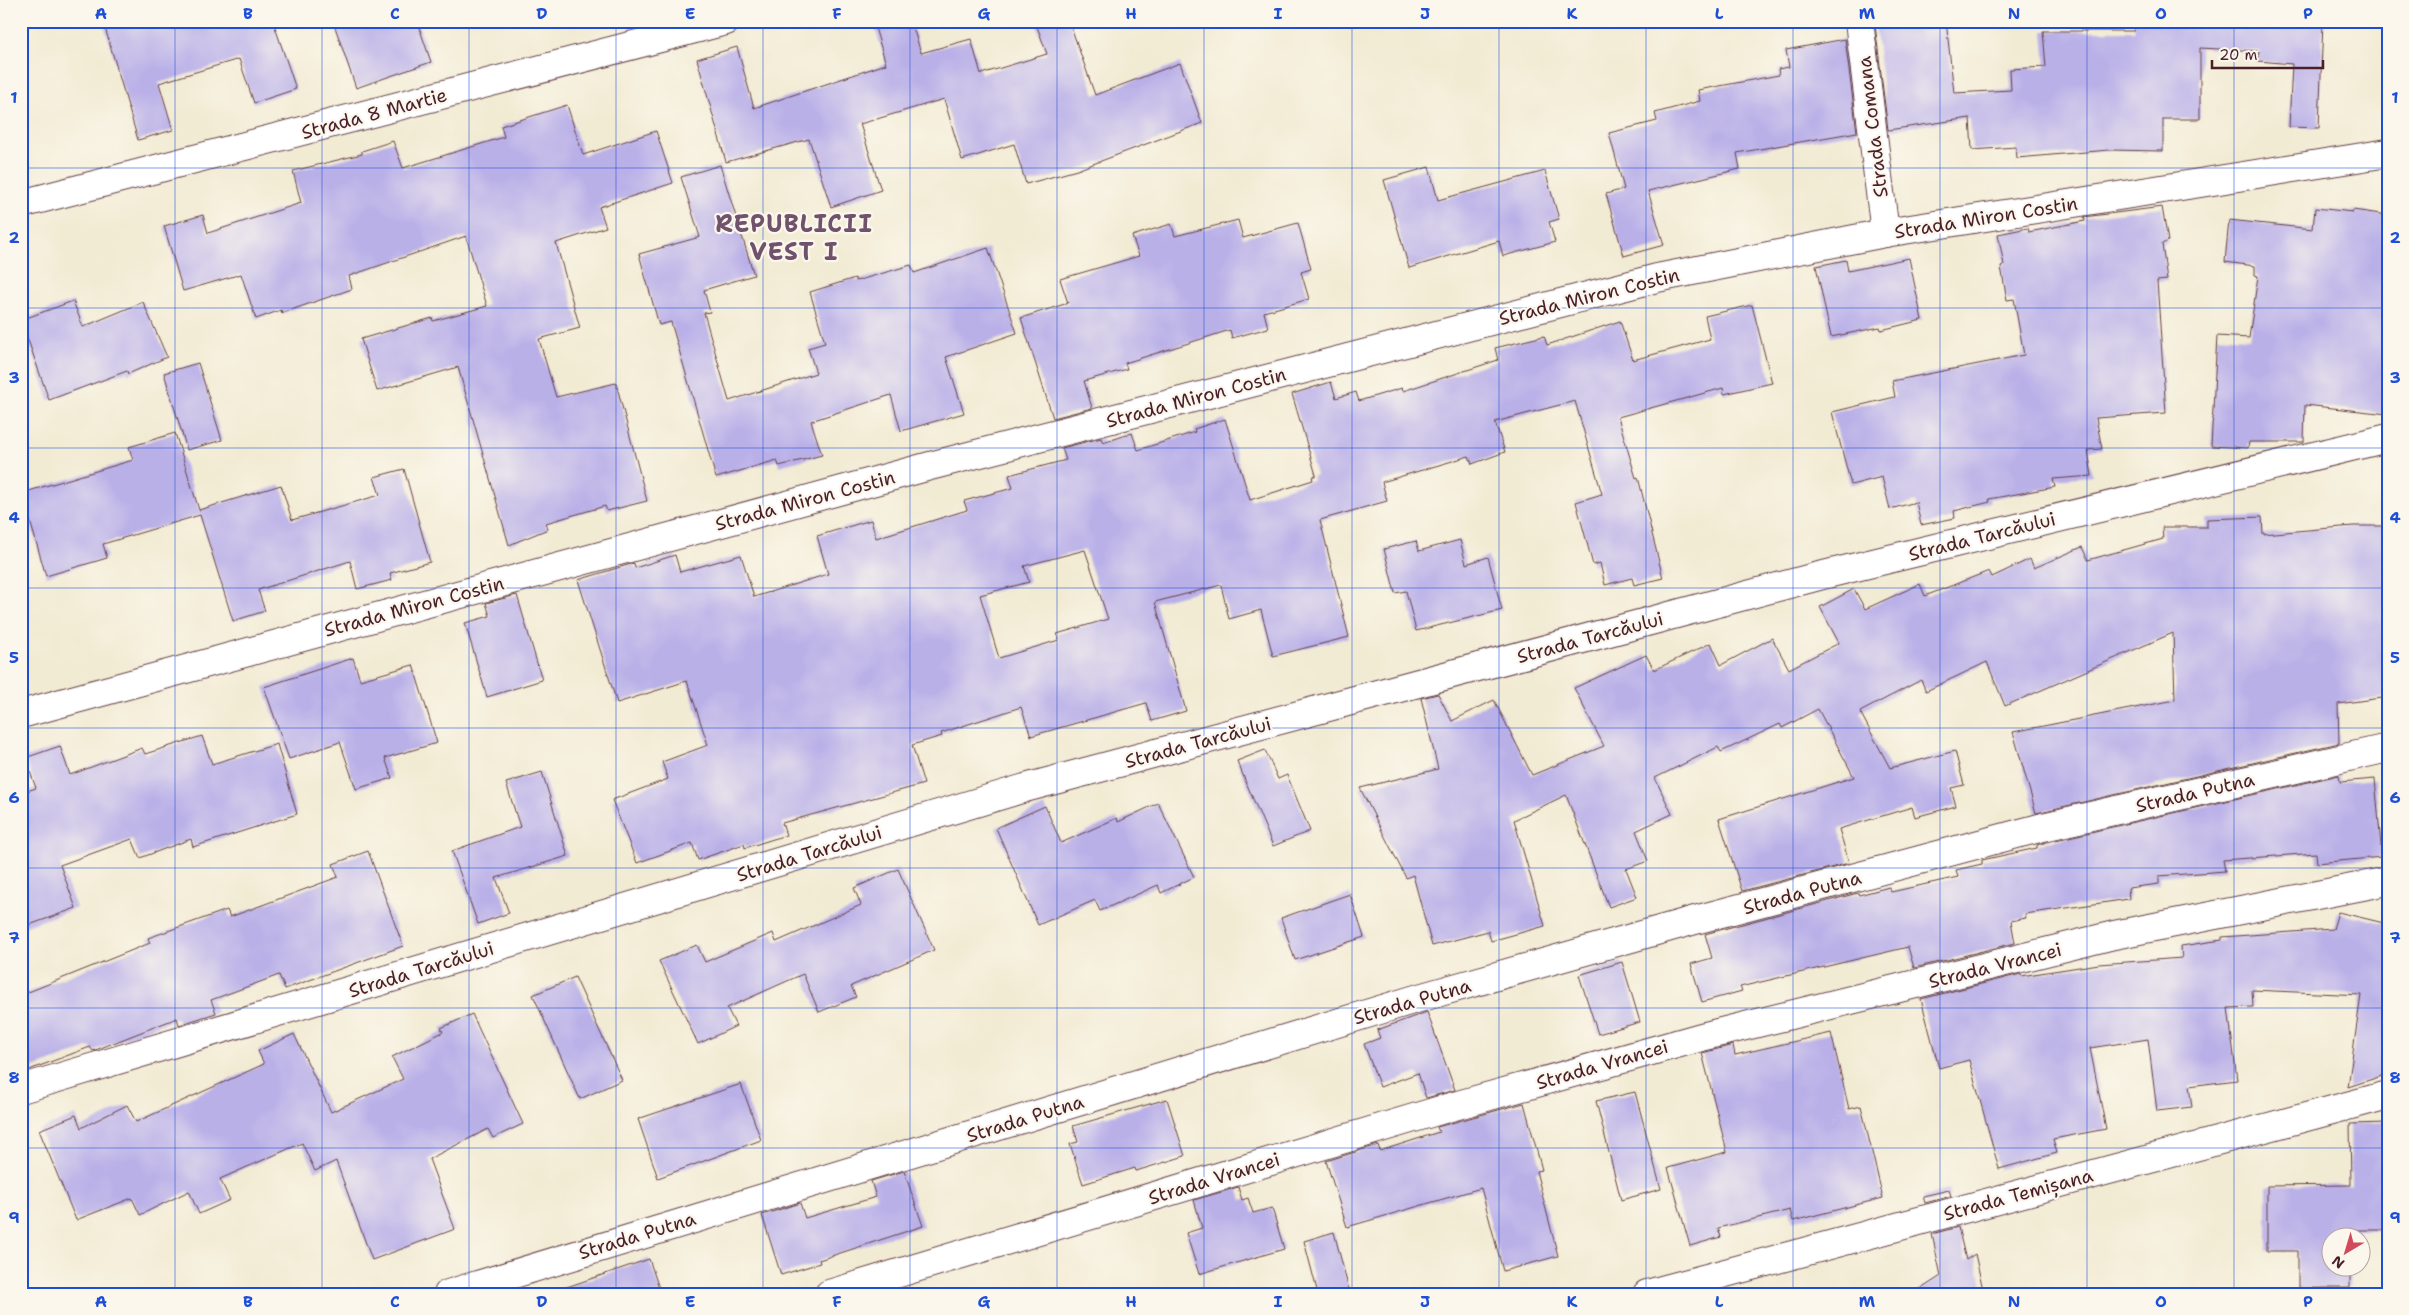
<svg xmlns="http://www.w3.org/2000/svg" width="2409" height="1315" viewBox="0 0 2409 1315" font-family="'Shantell Sans',sans-serif">
<rect width="100%" height="100%" fill="#fbf7ec"/>
<filter id="ink" filterUnits="userSpaceOnUse"><feTurbulence type="fractalNoise" baseFrequency=".02" numOctaves="2"/><feDisplacementMap in="SourceGraphic" scale="10" xChannelSelector="R" yChannelSelector="G"/><feConvolveMatrix kernelMatrix="1 2 1 2 8 2 1 2 1" color-interpolation-filters="sRGB"/></filter>
<filter id="wash" filterUnits="userSpaceOnUse"><feTurbulence type="fractalNoise" baseFrequency=".0096" numOctaves="4" result="noise"/><feDisplacementMap in="SourceGraphic" scale="20" xChannelSelector="R" yChannelSelector="G"/><feGaussianBlur stdDeviation="1.12" result="paint"/><feColorMatrix in="noise" values="0 0 0 0 0 0 0 0 0 0 0 0 0 0 0 0 0 1.4 0 .05"/><feComposite in="paint" operator="in"/></filter>
<g filter="url(#wash)">
<rect width="100%" height="100%" fill="#f2ebd4"/>
<g id="blocks">
<g fill="#bab0e8" fill-rule="evenodd">
<path d="M 103,21 L 273,21 L 296,89 L 254,103 L 239,59 L 159,83 L 173,130 L 138,140 Z"/>
<path d="M 333,21 L 417,21 L 431,62 L 356,88 Z"/>
<path d="M 873,21 L 911,21 L 921,53 L 971,39 L 981,74 L 1047,54 L 1035,21 L 1069,21 L 1095,95 L 1180,63 L 1202,123 L 1077,170 L 1026,184 L 1014,144 L 962,160 L 944,99 L 860,124 L 881,190 L 831,207 L 809,139 L 726,162 L 697,59 L 737,47 L 754,108 L 886,64 Z"/>
<path d="M 1908,21 L 1946,21 L 1954,93 L 2011,90 L 2010,69 L 2046,67 L 2043,31 L 2134,31 L 2134,21 L 2323,21 L 2319,128 L 2289,127 L 2292,64 L 2258,61 L 2259,51 L 2200,48 L 2200,119 L 2163,119 L 2163,151 L 2109,150 L 2017,158 L 2016,147 L 1972,150 L 1970,118 L 1888,130 L 1875,25 Z"/>
<path d="M 1845,39 L 1857,132 L 1737,153 L 1740,169 L 1648,191 L 1664,245 L 1624,256 L 1606,194 L 1624,189 L 1609,133 L 1657,121 L 1655,113 L 1700,101 L 1698,90 L 1779,75 L 1778,69 L 1789,67 L 1786,50 Z"/>
<path d="M 567,105 L 583,155 L 656,131 L 673,183 L 599,207 L 606,227 L 556,243 L 580,328 L 539,339 L 556,397 L 616,383 L 647,501 L 607,511 L 605,506 L 546,523 L 548,529 L 509,545 L 458,367 L 377,391 L 361,339 L 432,318 L 433,321 L 487,306 L 466,236 L 349,276 L 352,289 L 282,313 L 281,310 L 256,319 L 241,274 L 183,291 L 164,226 L 203,215 L 208,233 L 301,203 L 293,171 L 362,154 L 362,151 L 393,141 L 403,168 L 504,137 L 501,126 Z"/>
<path d="M 720,165 L 754,275 L 704,290 L 710,312 L 704,313 L 729,401 L 816,373 L 808,348 L 825,343 L 810,292 L 855,278 L 856,281 L 911,265 L 914,273 L 988,248 L 1017,333 L 946,357 L 964,413 L 901,431 L 891,395 L 811,421 L 822,455 L 779,466 L 777,460 L 716,478 L 671,322 L 659,325 L 639,254 L 700,237 L 681,177 Z"/>
<path d="M 1429,167 L 1438,200 L 1545,171 L 1559,219 L 1549,222 L 1555,242 L 1503,256 L 1499,241 L 1409,268 L 1384,180 Z"/>
<path d="M 2162,207 L 2168,241 L 2162,244 L 2167,280 L 2157,281 L 2166,413 L 2096,418 L 2102,449 L 2088,450 L 2092,476 L 2053,479 L 2055,487 L 1989,499 L 1990,502 L 1954,511 L 1955,518 L 1921,525 L 1916,502 L 1890,509 L 1882,477 L 1851,485 L 1832,412 L 1895,397 L 1892,381 L 2024,355 L 2014,299 L 2007,300 L 2001,267 L 2004,265 L 1998,234 L 2028,228 L 2029,232 L 2085,221 L 2084,217 Z"/>
<path d="M 2315,208 L 2353,212 L 2353,210 L 2388,215 L 2388,414 L 2305,405 L 2304,442 L 2249,442 L 2248,448 L 2211,446 L 2217,336 L 2249,338 L 2258,276 L 2255,275 L 2255,266 L 2225,262 L 2229,220 L 2313,229 Z"/>
<path d="M 1238,220 L 1243,238 L 1298,223 L 1311,269 L 1301,272 L 1309,299 L 1264,312 L 1268,328 L 1232,338 L 1230,330 L 1125,363 L 1127,369 L 1084,381 L 1092,408 L 1053,418 L 1021,318 L 1068,303 L 1060,279 L 1139,256 L 1132,236 L 1171,224 L 1175,236 Z"/>
<path d="M 1909,258 L 1922,320 L 1881,330 L 1880,327 L 1831,337 L 1816,266 L 1846,260 L 1848,271 Z"/>
<path d="M 73,301 L 83,327 L 143,302 L 167,357 L 128,374 L 127,371 L 49,400 L 21,320 Z"/>
<path d="M 1752,305 L 1772,383 L 1724,394 L 1723,388 L 1618,417 L 1636,478 L 1638,477 L 1663,578 L 1634,585 L 1632,578 L 1605,585 L 1600,563 L 1593,565 L 1576,502 L 1602,494 L 1575,401 L 1495,422 L 1505,452 L 1472,464 L 1469,456 L 1382,482 L 1387,501 L 1320,520 L 1349,637 L 1273,656 L 1261,610 L 1229,619 L 1221,585 L 1155,602 L 1186,711 L 1152,721 L 1146,703 L 1031,736 L 1021,707 L 941,733 L 942,736 L 912,745 L 924,784 L 782,823 L 786,835 L 745,848 L 744,844 L 698,860 L 692,843 L 637,863 L 612,800 L 668,779 L 662,762 L 708,745 L 687,681 L 617,703 L 578,580 L 634,563 L 635,568 L 675,555 L 680,572 L 741,555 L 754,597 L 828,574 L 817,536 L 871,520 L 876,538 L 967,510 L 964,501 L 1013,488 L 1009,475 L 1066,460 L 1062,448 L 1101,438 L 1103,443 L 1132,433 L 1138,450 L 1195,432 L 1194,429 L 1225,419 L 1250,500 L 1313,480 L 1312,477 L 1316,475 L 1292,394 L 1331,382 L 1336,398 L 1356,392 L 1359,401 L 1402,388 L 1403,391 L 1498,360 L 1495,348 L 1544,336 L 1547,345 L 1620,321 L 1633,360 L 1710,339 L 1705,316 ZM 1085,550 L 1108,619 L 1057,634 L 1059,640 L 999,658 L 980,595 L 1029,582 L 1024,566 Z"/>
<path d="M 198,363 L 222,440 L 187,450 L 164,373 Z"/>
<path d="M 175,433 L 199,510 L 281,485 L 292,520 L 380,495 L 374,477 L 404,469 L 430,562 L 390,573 L 392,580 L 357,589 L 350,561 L 258,590 L 265,611 L 233,621 L 200,515 L 103,544 L 107,558 L 46,576 L 22,493 L 133,460 L 129,447 Z"/>
<path d="M 2262,517 L 2263,534 L 2353,526 L 2388,526 L 2388,697 L 2338,704 L 2339,743 L 2036,813 L 2013,732 L 2175,700 L 2173,633 L 2005,706 L 1987,662 L 1926,691 L 1921,680 L 1860,712 L 1890,768 L 1955,751 L 1964,785 L 1951,788 L 1956,806 L 1915,817 L 1912,807 L 1839,829 L 1849,863 L 1742,891 L 1719,819 L 1854,777 L 1818,709 L 1782,728 L 1780,724 L 1721,752 L 1718,747 L 1655,778 L 1672,814 L 1636,831 L 1648,861 L 1626,869 L 1637,897 L 1609,907 L 1566,795 L 1514,820 L 1545,926 L 1491,941 L 1488,931 L 1432,946 L 1413,875 L 1406,878 L 1360,788 L 1438,769 L 1421,698 L 1438,694 L 1452,721 L 1494,700 L 1532,775 L 1604,746 L 1574,688 L 1646,655 L 1654,670 L 1711,643 L 1721,665 L 1772,638 L 1789,669 L 1839,643 L 1820,607 L 1854,589 L 1865,609 L 1920,584 L 1925,596 L 1989,571 L 1992,577 L 2030,559 L 2034,568 L 2082,547 L 2088,560 L 2163,539 L 2162,527 L 2207,527 L 2207,519 Z"/>
<path d="M 1460,540 L 1466,564 L 1488,557 L 1502,610 L 1416,631 L 1406,591 L 1395,593 L 1384,549 L 1416,541 L 1419,551 Z"/>
<path d="M 517,595 L 542,680 L 487,697 L 465,623 L 490,616 L 486,603 Z"/>
<path d="M 353,658 L 360,680 L 413,665 L 437,743 L 385,758 L 392,778 L 356,789 L 340,742 L 289,759 L 264,687 Z"/>
<path d="M 202,736 L 212,764 L 277,744 L 297,814 L 193,847 L 191,839 L 140,858 L 132,839 L 60,865 L 76,908 L 21,928 L 21,793 L 36,788 L 25,758 L 60,746 L 70,775 L 142,748 L 145,754 Z"/>
<path d="M 1265,750 L 1278,779 L 1287,775 L 1310,831 L 1273,846 L 1237,761 Z"/>
<path d="M 542,772 L 568,856 L 496,878 L 509,913 L 478,924 L 452,851 L 520,827 L 506,783 Z"/>
<path d="M 2339,775 L 2340,782 L 2375,779 L 2382,857 L 2317,863 L 2316,853 L 2223,860 L 2225,871 L 2159,876 L 2159,884 L 2128,888 L 2129,899 L 2025,914 L 2026,918 L 2011,921 L 2015,943 L 1914,968 L 1908,947 L 1740,987 L 1742,991 L 1702,1002 L 1691,964 L 1712,958 L 1705,934 L 1858,893 L 1859,895 L 1889,887 L 1891,892 L 1958,877 L 1956,870 L 1982,864 L 1982,860 L 2037,848 L 2037,845 L 2047,842 Z"/>
<path d="M 1158,803 L 1194,877 L 1161,893 L 1158,885 L 1100,911 L 1095,900 L 1038,925 L 996,828 L 1045,806 L 1061,843 L 1117,818 L 1118,822 Z"/>
<path d="M 368,851 L 403,946 L 285,989 L 279,975 L 211,1000 L 216,1013 L 179,1025 L 177,1018 L 93,1051 L 90,1047 L 21,1073 L 21,995 L 150,943 L 148,938 L 227,910 L 230,917 L 338,877 L 333,864 Z"/>
<path d="M 898,869 L 934,950 L 851,986 L 856,997 L 819,1012 L 803,974 L 727,1008 L 736,1026 L 698,1044 L 659,961 L 697,945 L 705,962 L 773,933 L 776,942 L 861,905 L 854,888 Z"/>
<path d="M 1350,894 L 1364,937 L 1295,960 L 1281,918 Z"/>
<path d="M 2338,912 L 2388,924 L 2388,1074 L 2348,1087 L 2361,995 L 2252,990 L 2253,1007 L 2228,1008 L 2237,1080 L 2189,1086 L 2192,1107 L 2157,1111 L 2148,1039 L 2090,1048 L 2106,1129 L 2053,1139 L 2057,1153 L 1999,1169 L 1969,1060 L 1939,1068 L 1921,999 L 2021,974 L 2021,976 L 2099,964 L 2182,958 L 2181,946 L 2222,940 L 2222,937 L 2333,929 Z"/>
<path d="M 1622,962 L 1640,1022 L 1598,1034 L 1579,975 Z"/>
<path d="M 575,977 L 622,1080 L 580,1099 L 533,995 Z"/>
<path d="M 1427,1012 L 1455,1090 L 1426,1098 L 1418,1073 L 1380,1087 L 1364,1044 L 1380,1038 L 1377,1030 Z"/>
<path d="M 472,1014 L 523,1124 L 493,1138 L 488,1129 L 429,1159 L 455,1229 L 372,1260 L 336,1161 L 315,1171 L 302,1143 L 220,1179 L 230,1200 L 199,1214 L 189,1191 L 140,1215 L 132,1198 L 76,1220 L 39,1130 L 76,1115 L 81,1128 L 127,1105 L 136,1122 L 264,1064 L 258,1051 L 294,1034 L 331,1112 L 403,1079 L 392,1057 L 443,1032 L 441,1028 Z"/>
<path d="M 1831,1033 L 1849,1109 L 1861,1106 L 1883,1198 L 1793,1221 L 1790,1210 L 1718,1228 L 1721,1237 L 1690,1246 L 1668,1168 L 1727,1152 L 1702,1053 L 1733,1045 L 1735,1055 Z"/>
<path d="M 741,1084 L 761,1140 L 658,1178 L 638,1119 Z"/>
<path d="M 1635,1092 L 1661,1189 L 1621,1200 L 1596,1101 Z"/>
<path d="M 1167,1099 L 1185,1156 L 1136,1171 L 1135,1168 L 1083,1184 L 1070,1144 L 1078,1142 L 1073,1126 Z"/>
<path d="M 1524,1103 L 1542,1170 L 1536,1171 L 1558,1256 L 1503,1271 L 1481,1188 L 1347,1227 L 1326,1161 L 1378,1145 L 1380,1151 L 1439,1132 L 1437,1127 Z"/>
<path d="M 2388,1123 L 2388,1230 L 2350,1230 L 2350,1238 L 2332,1238 L 2332,1268 L 2350,1268 L 2350,1288 L 2298,1288 L 2298,1251 L 2267,1251 L 2267,1186 L 2351,1185 L 2350,1124 Z"/>
<path d="M 904,1171 L 923,1226 L 819,1260 L 820,1263 L 781,1275 L 762,1215 L 800,1203 L 805,1218 L 876,1197 L 871,1181 Z"/>
<path d="M 1238,1187 L 1242,1200 L 1248,1198 L 1253,1213 L 1272,1208 L 1284,1249 L 1199,1274 L 1186,1233 L 1202,1228 L 1194,1200 Z"/>
<path d="M 1949,1190 L 1951,1196 L 1925,1203 L 1923,1196 Z"/>
<path d="M 1958,1227 L 1966,1260 L 1975,1254 L 1984,1294 L 1913,1294 L 1941,1276 L 1932,1234 Z"/>
<path d="M 1334,1232 L 1350,1294 L 1318,1294 L 1304,1241 Z"/>
<path d="M 649,1259 L 661,1294 L 562,1294 L 561,1289 Z"/>
</g>
</g>
</g>
<g filter="url(#ink)">
<use href="#blocks" fill-opacity="0" stroke="#633e44" stroke-width="1"/>
<g fill="none" stroke-linecap="round" stroke-linejoin="round">
<defs>
<g id="minor">
<path d="M 1859,21 L 1885,233"/>
<path d="M 21,204 L 726,21"/>
<path d="M 21,714 L 930,466 L 1657,278 L 1885,233 L 2388,153"/>
<path d="M 21,1089 L 1025,788 L 1819,576 L 2388,438"/>
<path d="M 448,1294 L 1419,998 L 1695,920 L 2043,827 L 2388,748"/>
<path d="M 829,1294 L 1447,1108 L 1705,1036 L 2114,935 L 2388,881"/>
<path d="M 1647,1294 L 2388,1095"/>
</g>
</defs>
<use href="#minor" stroke="#633e44" stroke-width="30"/>
<use href="#minor" stroke="#fff" stroke-width="28"/>
</g>
</g>
<path fill="none" stroke="#1d4ed8" stroke-width="1" stroke-opacity="0.55" d="M 175,21 L 175,1294M 322,21 L 322,1294M 469,21 L 469,1294M 616,21 L 616,1294M 763,21 L 763,1294M 910,21 L 910,1294M 1057,21 L 1057,1294M 1204,21 L 1204,1294M 1352,21 L 1352,1294M 1499,21 L 1499,1294M 1646,21 L 1646,1294M 1793,21 L 1793,1294M 1940,21 L 1940,1294M 2087,21 L 2087,1294M 2234,21 L 2234,1294M 21,168 L 2388,168M 21,308 L 2388,308M 21,448 L 2388,448M 21,588 L 2388,588M 21,728 L 2388,728M 21,868 L 2388,868M 21,1008 L 2388,1008M 21,1148 L 2388,1148"/>
<g text-anchor="middle" stroke-width="4.5" stroke-linejoin="round" paint-order="stroke">
<g font-size="19" fill="#4a1f2b" stroke="#fbf7ec">
<text transform="translate(374 113) rotate(-15)" y="7">Strada 8 Martie</text>
<text transform="translate(1872 127) rotate(-97)" y="7">Strada Comana</text>
<text transform="translate(1986 217) rotate(-9)" y="7">Strada Miron Costin</text>
<text transform="translate(1589 296) rotate(-14)" y="7">Strada Miron Costin</text>
<text transform="translate(1196 397) rotate(-15)" y="7">Strada Miron Costin</text>
<text transform="translate(805 500) rotate(-15)" y="7">Strada Miron Costin</text>
<text transform="translate(1982 536) rotate(-14)" y="7">Strada Tarcăului</text>
<text transform="translate(414 606) rotate(-15)" y="7">Strada Miron Costin</text>
<text transform="translate(1590 637) rotate(-15)" y="7">Strada Tarcăului</text>
<text transform="translate(1198 742) rotate(-15)" y="7">Strada Tarcăului</text>
<text transform="translate(2195 792) rotate(-13)" y="7">Strada Putna</text>
<text transform="translate(809 853) rotate(-17)" y="7">Strada Tarcăului</text>
<text transform="translate(1802 892) rotate(-15)" y="7">Strada Putna</text>
<text transform="translate(1995 965) rotate(-14)" y="7">Strada Vrancei</text>
<text transform="translate(421 969) rotate(-17)" y="7">Strada Tarcăului</text>
<text transform="translate(1412 1001) rotate(-16)" y="7">Strada Putna</text>
<text transform="translate(1602 1064) rotate(-16)" y="7">Strada Vrancei</text>
<text transform="translate(1025 1118) rotate(-17)" y="7">Strada Putna</text>
<text transform="translate(1214 1178) rotate(-17)" y="7">Strada Vrancei</text>
<text transform="translate(2018 1194) rotate(-15)" y="7">Strada Temișana</text>
<text transform="translate(637 1235) rotate(-17)" y="7">Strada Putna</text>
</g>
<g font-size="24" font-weight="bold" letter-spacing="1" fill="#71526d" stroke="#fbf7ec">
<text x="794" y="232">REPUBLICII<tspan x="794" dy="28">VEST I</tspan></text>
</g>
</g>
<rect width="2409" height="1315" fill="none" stroke="#fbf7ec" stroke-width="55"/>
<g transform="translate(2346 1252) rotate(218)"><circle r="24" fill="#fbf7ec" stroke="#b4a19f"/>
<path d="M0-4L9 19L0 12L-9 19Z" fill="#d1495b"/>
<text y="-8" font-size="14" font-weight="bold" text-anchor="middle" fill="#4a1f2b">N</text>
</g>
<path d="M2212 60v8h111v-8" fill="none" stroke="#4a1f2b" stroke-width="2.5"/>
<text x="2219" y="60" font-size="15" fill="#4a1f2b" stroke="#fbf7ec" stroke-width="4" paint-order="stroke">20 m</text>
<rect x="28" y="28" width="2354" height="1260" fill="none" stroke="#1d4ed8" stroke-width="2"/>
<g font-size="16" text-anchor="middle" font-weight="bold" fill="#1d4ed8">
<text x="101" y="19">A</text>
<text x="248" y="19">B</text>
<text x="395" y="19">C</text>
<text x="542" y="19">D</text>
<text x="690" y="19">E</text>
<text x="837" y="19">F</text>
<text x="984" y="19">G</text>
<text x="1131" y="19">H</text>
<text x="1278" y="19">I</text>
<text x="1425" y="19">J</text>
<text x="1572" y="19">K</text>
<text x="1719" y="19">L</text>
<text x="1867" y="19">M</text>
<text x="2014" y="19">N</text>
<text x="2161" y="19">O</text>
<text x="2308" y="19">P</text>
<text x="14" y="103">1</text>
<text x="2395" y="103">1</text>
<text x="14" y="243">2</text>
<text x="2395" y="243">2</text>
<text x="14" y="383">3</text>
<text x="2395" y="383">3</text>
<text x="14" y="523">4</text>
<text x="2395" y="523">4</text>
<text x="14" y="663">5</text>
<text x="2395" y="663">5</text>
<text x="14" y="803">6</text>
<text x="2395" y="803">6</text>
<text x="14" y="943">7</text>
<text x="2395" y="943">7</text>
<text x="14" y="1083">8</text>
<text x="2395" y="1083">8</text>
<text x="14" y="1223">9</text>
<text x="2395" y="1223">9</text>
<text x="101" y="1307">A</text>
<text x="248" y="1307">B</text>
<text x="395" y="1307">C</text>
<text x="542" y="1307">D</text>
<text x="690" y="1307">E</text>
<text x="837" y="1307">F</text>
<text x="984" y="1307">G</text>
<text x="1131" y="1307">H</text>
<text x="1278" y="1307">I</text>
<text x="1425" y="1307">J</text>
<text x="1572" y="1307">K</text>
<text x="1719" y="1307">L</text>
<text x="1867" y="1307">M</text>
<text x="2014" y="1307">N</text>
<text x="2161" y="1307">O</text>
<text x="2308" y="1307">P</text>
</g>
</svg>
